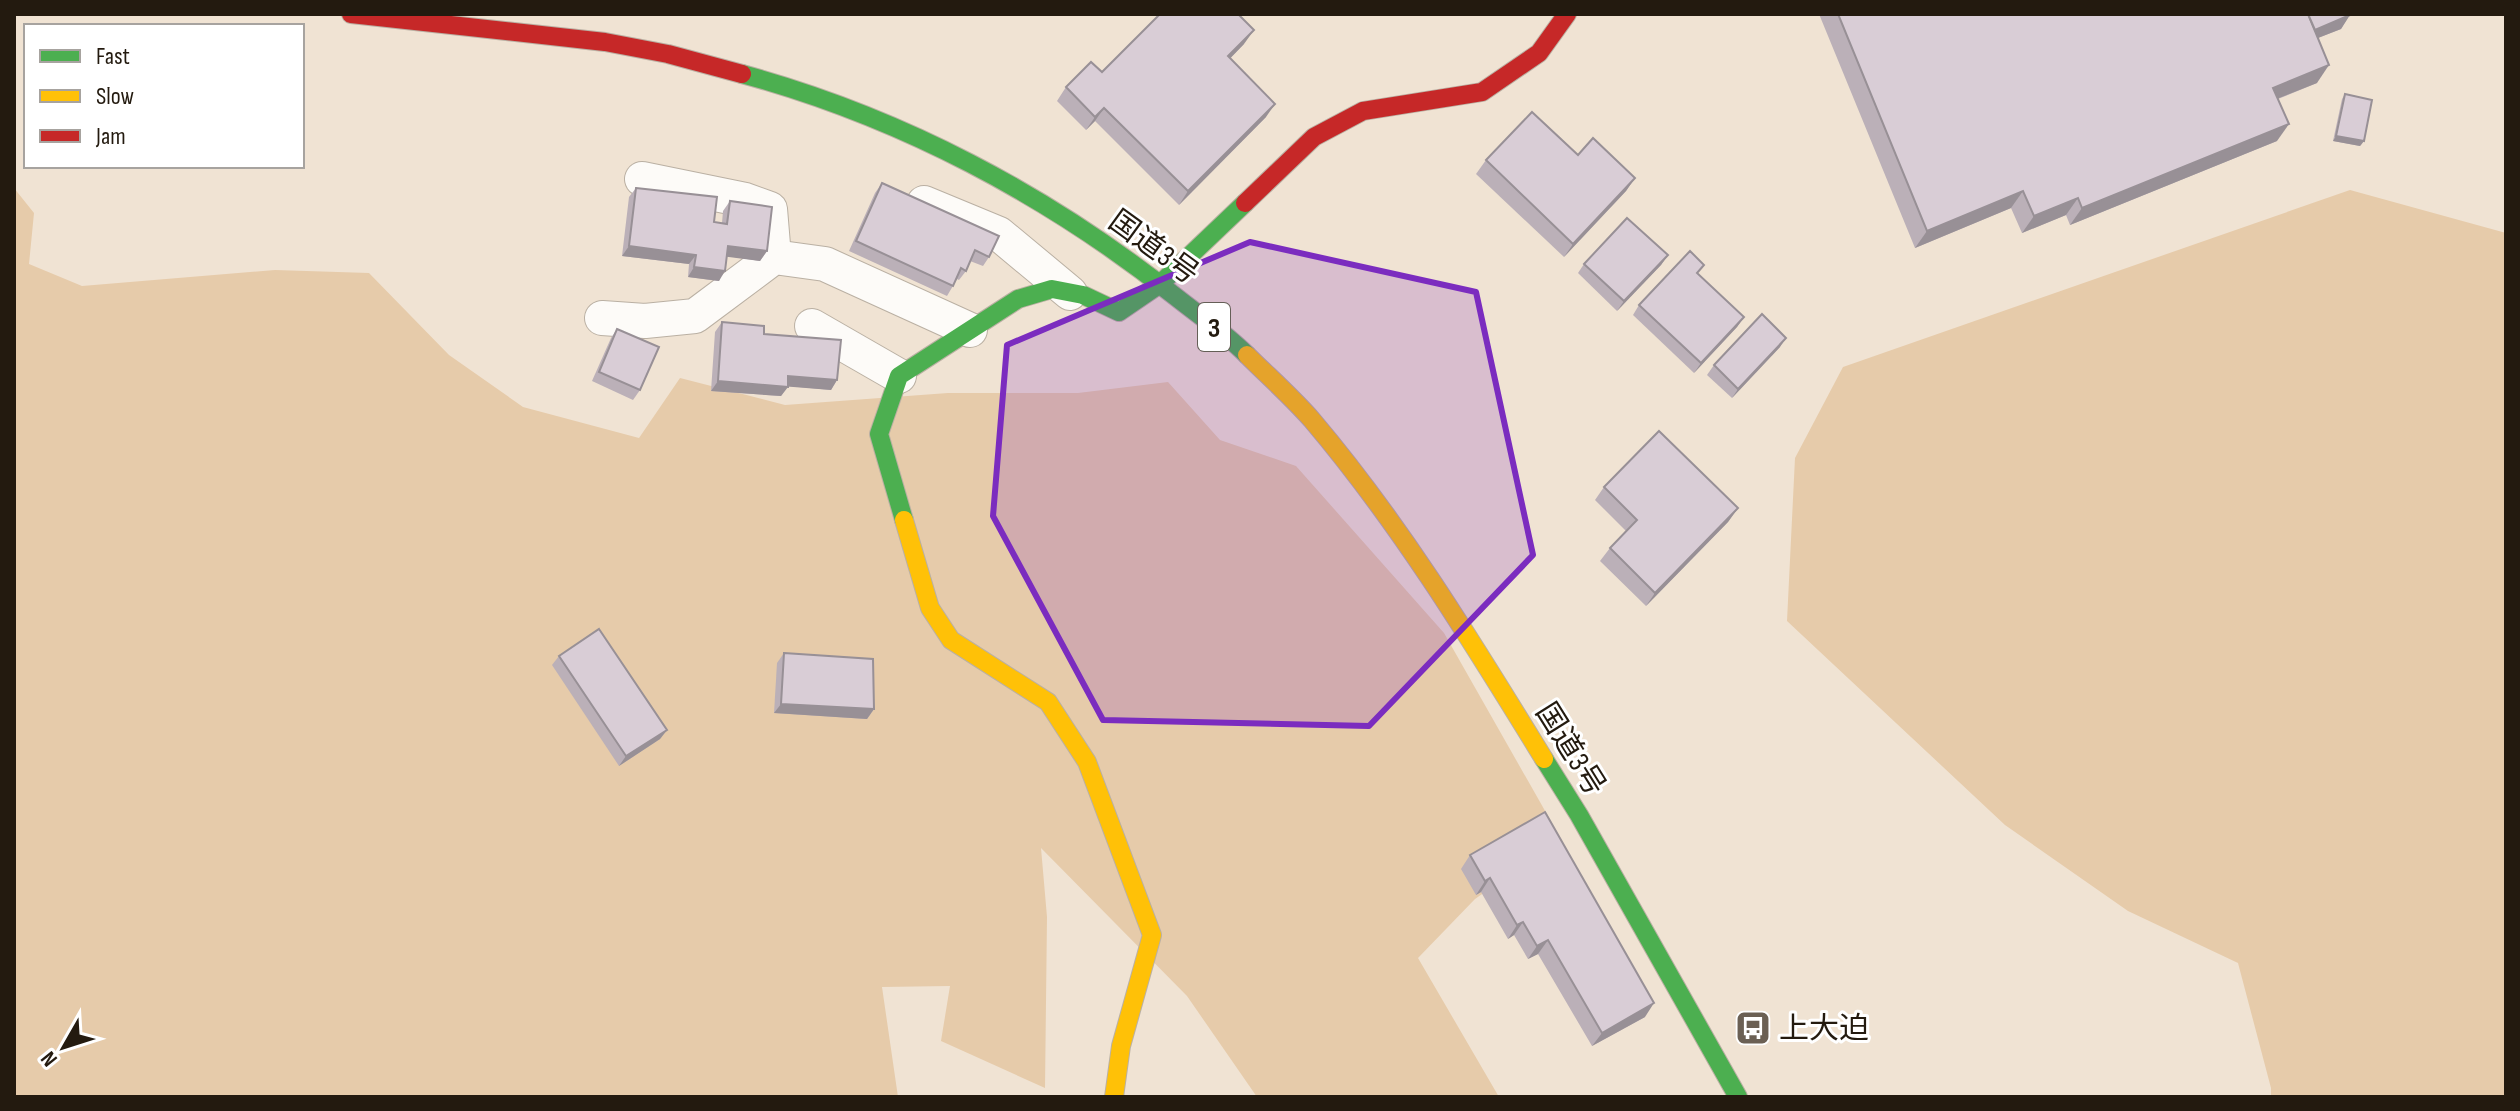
<svg xmlns="http://www.w3.org/2000/svg" width="2520" height="1111" viewBox="0 0 2520 1111" font-family="'Sofia Sans Condensed','Noto Sans JP',sans-serif">
<rect width="100%" height="100%" fill="#f0e3d3"/>
<g fill="#e6cbaa">
<path d="M 14,188 L 34,213 L 29,264 L 82,286 L 275,270 L 369,273 L 449,355 L 523,407 L 639,438 L 680,378 L 785,405 L 948,393 L 1078,393 L 1168,382 L 1220,440 L 1296,466 L 1444,633 L 1561,839 L 1475,899 L 1418,958 L 1499,1097 L 1257,1097 L 1187,996 L 1041,848 L 1047,917 L 1045,1088 L 941,1041 L 950,986 L 882,987 L 898,1097 L 14,1097 Z"/>
<path d="M 2350,190 L 2506,233 L 2506,1097 L 2271,1097 L 2271,1088 L 2238,963 L 2128,911 L 2005,825 L 1787,621 L 1795,458 L 1843,367 Z"/>
</g>
<g fill="none" stroke-linecap="round" stroke-linejoin="round">
<defs>
<g id="street">
<path d="M 642,179 L 745,200 L 770,209 L 774,257"/>
<path d="M 924,203 L 999,234 L 1070,293"/>
<path d="M 602,318 L 645,321 L 695,316 L 774,257 L 825,264 L 970,330"/>
<path d="M 812,326 L 899,376"/>
</g>
<g id="fast">
<path d="M 742,74 C 900,117 1048,195 1176,297 C 1200,316 1225,333 1247,355"/>
<path d="M 904,520 L 879,434 L 899,376 L 1018,299 L 1052,289 L 1083,295 L 1119,312 L 1160,284 L 1245,203"/>
<path d="M 1544,759 L 1579,815 L 1738,1097"/>
</g>
<g id="slow">
<path d="M 1247,355 C 1268,376 1292,397 1312,420 C 1401,525 1472,642 1544,759"/>
<path d="M 904,520 L 930,608 L 951,640 L 1048,702 L 1087,762 L 1152,935 L 1121,1046 L 1114,1097"/>
</g>
<g id="jam">
<path d="M 351,14 L 605,42 L 668,54 L 742,74"/>
<path d="M 1245,203 L 1314,137 L 1363,111 L 1482,92 L 1539,53 L 1567,14"/>
</g>
</defs>
<use href="#street" stroke="#bab0a3" stroke-width="36"/>
<use href="#fast" stroke="#bab0a3" stroke-width="20"/>
<use href="#slow" stroke="#bab0a3" stroke-width="20"/>
<use href="#jam" stroke="#bab0a3" stroke-width="20"/>
<use href="#street" stroke="#fdfbf8" stroke-width="34"/>
<use href="#fast" stroke="#4caf50" stroke-width="18"/>
<use href="#slow" stroke="#ffc107" stroke-width="18"/>
<use href="#jam" stroke="#c62828" stroke-width="18"/>
</g>
<g fill="#bbb0b8">
<path d="M 1819,14 L 2350,14 L 2341,29 L 2318,38 L 2317,83 L 2278,99 L 2277,141 L 2070,225 L 2066,215 L 2022,233 L 2011,208 L 1915,248 Z"/>
<path d="M 1244,44 L 1230,58 L 1266,117 L 1179,205 L 1095,121 L 1086,130 L 1057,101 L 1066,87 L 1102,72 Z"/>
<path d="M 2345,94 L 2364,141 L 2360,146 L 2333,141 L 2342,99 Z"/>
<path d="M 1486,160 L 1635,178 L 1626,191 L 1564,257 L 1476,174 Z"/>
<path d="M 882,183 L 989,257 L 983,266 L 970,261 L 966,271 L 959,280 L 957,279 L 947,296 L 849,251 L 875,193 Z"/>
<path d="M 636,188 L 714,222 L 722,223 L 723,211 L 730,201 L 767,251 L 760,261 L 727,256 L 719,281 L 688,277 L 689,264 L 622,256 L 629,197 Z"/>
<path d="M 1668,255 L 1661,265 L 1617,311 L 1578,273 L 1584,264 Z"/>
<path d="M 1698,274 L 1744,317 L 1737,327 L 1694,373 L 1633,315 L 1639,305 Z"/>
<path d="M 722,322 L 764,334 L 837,380 L 831,390 L 788,386 L 781,396 L 711,391 L 715,332 Z"/>
<path d="M 617,329 L 640,390 L 633,400 L 592,381 L 611,338 Z"/>
<path d="M 1780,347 L 1732,398 L 1707,375 L 1714,365 Z"/>
<path d="M 1604,487 L 1738,508 L 1728,522 L 1646,606 L 1600,561 L 1610,548 L 1626,531 L 1595,500 Z"/>
<path d="M 784,653 L 874,709 L 867,719 L 774,713 L 777,663 Z"/>
<path d="M 559,656 L 667,730 L 660,739 L 619,766 L 552,665 Z"/>
<path d="M 1470,855 L 1645,1017 L 1592,1046 L 1538,954 L 1528,959 L 1514,935 L 1508,939 L 1481,892 L 1476,895 L 1461,869 Z"/>
</g>
<g fill="#989096">
<path d="M 2350,15 L 2341,29 L 2305,43 L 2315,30 Z"/>
<path d="M 1254,30 L 1244,44 L 1219,70 L 1228,56 Z"/>
<path d="M 2329,65 L 2317,83 L 2261,105 L 2273,88 Z"/>
<path d="M 1275,104 L 1266,117 L 1179,205 L 1188,191 Z"/>
<path d="M 1104,108 L 1095,121 L 1086,130 L 1095,117 Z"/>
<path d="M 2289,124 L 2277,141 L 2070,225 L 2082,208 Z"/>
<path d="M 2336,136 L 2364,141 L 2360,146 L 2333,141 Z"/>
<path d="M 1635,178 L 1626,191 L 1564,257 L 1573,244 Z"/>
<path d="M 2023,191 L 2011,208 L 1915,248 L 1927,231 Z"/>
<path d="M 2078,198 L 2066,215 L 2022,233 L 2034,216 Z"/>
<path d="M 629,246 L 696,255 L 689,264 L 622,256 Z"/>
<path d="M 728,246 L 767,251 L 760,261 L 721,256 Z"/>
<path d="M 1668,255 L 1661,265 L 1617,311 L 1624,301 Z"/>
<path d="M 694,267 L 725,271 L 719,281 L 688,277 Z"/>
<path d="M 1744,317 L 1737,327 L 1694,373 L 1701,363 Z"/>
<path d="M 1786,338 L 1780,347 L 1732,398 L 1738,389 Z"/>
<path d="M 788,376 L 837,380 L 831,390 L 781,386 Z"/>
<path d="M 718,381 L 788,387 L 781,396 L 711,391 Z"/>
<path d="M 1738,508 L 1728,522 L 1646,606 L 1655,593 Z"/>
<path d="M 781,704 L 874,709 L 867,719 L 774,713 Z"/>
<path d="M 667,730 L 660,739 L 619,766 L 626,756 Z"/>
<path d="M 1490,878 L 1481,892 L 1476,895 L 1485,881 Z"/>
<path d="M 1523,922 L 1514,935 L 1508,939 L 1517,925 Z"/>
<path d="M 1548,940 L 1538,954 L 1528,959 L 1537,946 Z"/>
<path d="M 1654,1003 L 1645,1017 L 1592,1046 L 1602,1033 Z"/>
</g>
<g fill="#d9cdd6" stroke="#989096" stroke-width="2">
<path d="M 1160,14 L 1238,14 L 1254,30 L 1228,56 L 1275,104 L 1188,191 L 1104,108 L 1095,117 L 1066,87 L 1091,62 L 1102,72 Z"/>
<path d="M 1838,14 L 2308,14 L 2329,65 L 2273,88 L 2289,124 L 2082,208 L 2078,198 L 2034,216 L 2023,191 L 1927,231 Z"/>
<path d="M 2308,14 L 2350,14 L 2350,15 L 2315,30 Z"/>
<path d="M 2345,94 L 2372,100 L 2364,141 L 2336,136 Z"/>
<path d="M 1532,112 L 1578,155 L 1593,138 L 1635,178 L 1573,244 L 1486,160 Z"/>
<path d="M 882,183 L 999,236 L 989,257 L 975,250 L 966,271 L 961,268 L 953,286 L 856,241 Z"/>
<path d="M 636,188 L 717,197 L 714,222 L 727,224 L 730,201 L 772,207 L 767,251 L 728,246 L 725,271 L 694,267 L 696,255 L 629,246 Z"/>
<path d="M 1627,218 L 1668,255 L 1624,301 L 1584,264 Z"/>
<path d="M 1690,251 L 1704,265 L 1697,273 L 1744,317 L 1701,363 L 1639,305 Z"/>
<path d="M 1762,314 L 1786,338 L 1738,389 L 1714,365 Z"/>
<path d="M 722,322 L 764,326 L 764,334 L 841,340 L 837,380 L 788,376 L 788,387 L 718,381 Z"/>
<path d="M 617,329 L 659,347 L 640,390 L 599,372 Z"/>
<path d="M 1659,431 L 1738,508 L 1655,593 L 1610,548 L 1637,520 L 1604,487 Z"/>
<path d="M 599,629 L 667,730 L 626,756 L 559,656 Z"/>
<path d="M 784,653 L 873,659 L 874,709 L 781,704 Z"/>
<path d="M 1545,812 L 1654,1003 L 1602,1033 L 1548,940 L 1537,946 L 1523,922 L 1517,925 L 1490,878 L 1485,881 L 1470,855 Z"/>
</g>
<path fill="#7b2cbf" fill-opacity="0.2" stroke="#7b2cbf" stroke-width="6" stroke-linejoin="round" d="M 1250,242 L 1476,292 L 1533,555 L 1369,726 L 1103,720 L 993,516 L 1007,345 Z"/>
<defs>
<symbol id="bus-square" viewBox="-11 -11 22 22"><rect x="-9" y="-9" width="18" height="18" rx="4" fill="#6b6054" stroke="#fff"/><path d="M-5-6H5V4H4V6H2V4H-2V6H-4V4H-5ZM-3.5-4V0h7V-4ZM-3.5 1.2v1.5H-2V1.2ZM2 1.2v1.5H3.5V1.2Z" fill="#fff"/></symbol>
</defs>
<g fill-rule="evenodd">
<use href="#bus-square" x="1733" y="1008" width="40" height="40"/>
</g>
<g text-anchor="middle" stroke-width="6" stroke-linejoin="round" paint-order="stroke">
<rect fill="#fff" stroke="#655f57" stroke-width="2" x="1198" y="303" width="32" height="48" rx="6"/>
<g font-size="28" font-weight="bold" fill="#231a0f">
<text x="1214" y="337">3</text>
</g>
<g font-size="30" fill="#231a0f" stroke="#fff">
<text transform="translate(1154 247) rotate(36)" y="10">国道3号</text>
<text transform="translate(1571 749) rotate(58)" y="10">国道3号</text>
</g>
<g font-size="30" fill="#231a0f" stroke="#fff" text-anchor="start">
<text x="1779" y="1038">上大迫</text>
</g>
</g>
<rect width="2520" height="1111" fill="none" stroke="#231a0f" stroke-width="32"/>
<rect x="24" y="24" width="280" height="144" fill="#ffffff" stroke="#a7a39f" stroke-width="2"/>
<rect x="40" y="50" width="40" height="12" fill="#4caf50" stroke="#a7a39f" stroke-width="2"/>
<text x="96" y="64" font-size="24" fill="#231a0f">Fast</text>
<rect x="40" y="90" width="40" height="12" fill="#ffc107" stroke="#a7a39f" stroke-width="2"/>
<text x="96" y="104" font-size="24" fill="#231a0f">Slow</text>
<rect x="40" y="130" width="40" height="12" fill="#c62828" stroke="#a7a39f" stroke-width="2"/>
<text x="96" y="144" font-size="24" fill="#231a0f">Jam</text>
<g transform="translate(64 1047) rotate(231)" stroke="#ffffff" stroke-width="6" paint-order="stroke">
<path d="M0-6L14 30L0 20L-14 30Z" fill="#231a0f"/>
<text y="-12" font-size="22" font-weight="bold" text-anchor="middle" fill="#231a0f">N</text>
</g>
</svg>
